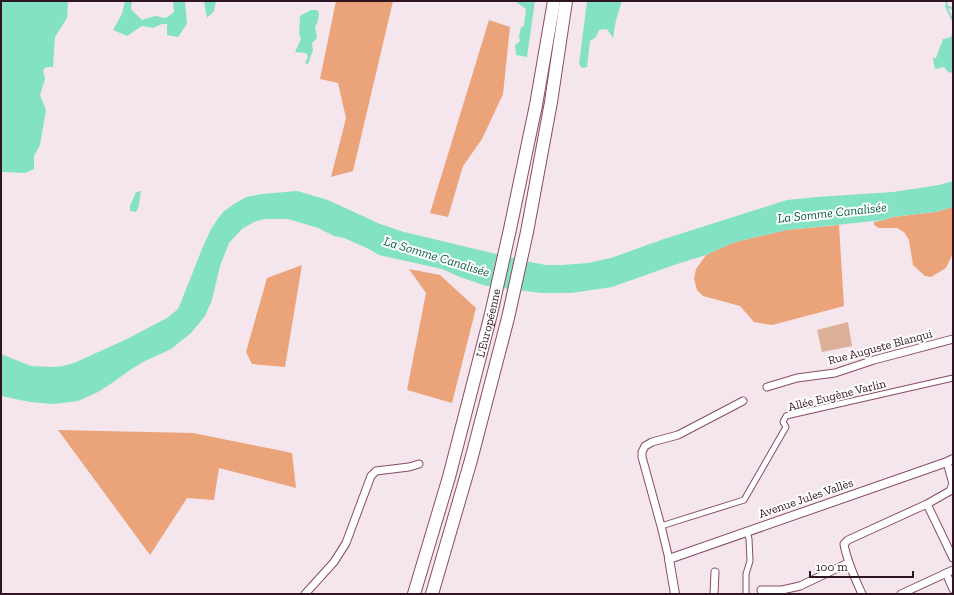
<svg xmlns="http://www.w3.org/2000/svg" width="954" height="595" viewBox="0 0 954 595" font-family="'Zilla Slab',serif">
<rect width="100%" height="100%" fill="#f5e5ec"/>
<path fill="#dcb097" d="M 848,322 L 852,346 L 822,352 L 817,330 Z"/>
<g fill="#eba37a">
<path d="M 336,1 L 393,1 L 353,171 L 331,177 L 346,118 L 338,83 L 320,79 Z"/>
<path d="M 489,20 L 510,27 L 503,94 L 482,139 L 463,166 L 448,217 L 430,213 Z"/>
<path d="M 953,207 L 953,253 L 946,268 L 931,277 L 925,276 L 913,265 L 909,240 L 904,232 L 897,228 L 879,228 L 874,225 L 874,222 L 884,220 L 892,217 L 935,212 Z"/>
<path d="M 839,225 L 844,306 L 772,325 L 754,322 L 740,306 L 703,296 L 697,290 L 694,279 L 696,269 L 706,255 L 735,242 L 787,230 Z"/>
<path d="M 302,265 L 285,367 L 252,364 L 246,352 L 267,278 Z"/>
<path d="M 409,269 L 440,275 L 476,308 L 452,403 L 407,390 L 426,293 Z"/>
<path d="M 58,430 L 193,433 L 292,453 L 296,488 L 219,468 L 214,500 L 187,498 L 150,555 Z"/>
</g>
<g fill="#83e2c3">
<path d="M 1,1 L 68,1 L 67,18 L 55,37 L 53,67 L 46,67 L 43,70 L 45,79 L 40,95 L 46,110 L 40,145 L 34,156 L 34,169 L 25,173 L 3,172 L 1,171 Z"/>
<path d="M 125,1 L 132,1 L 131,9 L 142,20 L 155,16 L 166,18 L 174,12 L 173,1 L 185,1 L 187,24 L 178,37 L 167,35 L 167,24 L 162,24 L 153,28 L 142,26 L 127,36 L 113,30 L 122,14 Z"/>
<path d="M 204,1 L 216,1 L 214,11 L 207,18 L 205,8 Z"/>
<path d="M 515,1 L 535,1 L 527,57 L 516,55 L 515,45 L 520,41 L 519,37 L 521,27 L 524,26 L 526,9 Z"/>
<path d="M 587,1 L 622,1 L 616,20 L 613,38 L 607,29 L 599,30 L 596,37 L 590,41 L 587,67 L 582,68 L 579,64 Z"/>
<path d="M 311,10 L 316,10 L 319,12 L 318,21 L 315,27 L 317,38 L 312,43 L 313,50 L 308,64 L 305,63 L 308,57 L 306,53 L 295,52 L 301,39 L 299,33 L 300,16 Z"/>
<path d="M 953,31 L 953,73 L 948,72 L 944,67 L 935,69 L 933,58 L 936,58 L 943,39 L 951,37 Z"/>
<path d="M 953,181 L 953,207 L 935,212 L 892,217 L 884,220 L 787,230 L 735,242 L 706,255 L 674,265 L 612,287 L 571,293 L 541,293 L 486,286 L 460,277 L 442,269 L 379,255 L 369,249 L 344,238 L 334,236 L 318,228 L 288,219 L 264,219 L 254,222 L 242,229 L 229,243 L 220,266 L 212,300 L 205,316 L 191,333 L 171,349 L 143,362 L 130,370 L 112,383 L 98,392 L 78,401 L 53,404 L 30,402 L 1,396 L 1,354 L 31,366 L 52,367 L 63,366 L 74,363 L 127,339 L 167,318 L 178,309 L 181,302 L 202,249 L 211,229 L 217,220 L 223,212 L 234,204 L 246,197 L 262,194 L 297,191 L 328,200 L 380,224 L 404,232 L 530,262 L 546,265 L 562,265 L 588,263 L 611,258 L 664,239 L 787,200 L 817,197 L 893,192 L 939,185 Z"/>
<path d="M 141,191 L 140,196 L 139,206 L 136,212 L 130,211 L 130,206 L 136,192 Z"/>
</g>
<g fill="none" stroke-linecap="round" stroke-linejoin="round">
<g stroke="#83e2c3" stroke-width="2">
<path d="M 947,1 L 946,6 L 953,21"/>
<path d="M 947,6 L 953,9"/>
</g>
<defs>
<g id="pedestrian">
<path d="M 661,526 L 744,500 L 786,427 L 783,422 L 786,416 L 953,378"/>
<path d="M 746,594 L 746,574 L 750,561 L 749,539 L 747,532"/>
</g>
<g id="minor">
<path d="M 767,387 L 797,378 L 835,373 L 874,360 L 953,339"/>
<path d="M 927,504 L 950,491 L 953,484 L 947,462"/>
<path d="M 669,559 L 661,526 L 642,457 L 642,452 L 645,446 L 652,442 L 678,435 L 743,401"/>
<path d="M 946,573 L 953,589"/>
<path d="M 761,590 L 782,590 L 800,586 L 848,563"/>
<path d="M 305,594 L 334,562 L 346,543 L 371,476 L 376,471 L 409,467 L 419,464"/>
<path d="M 714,594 L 715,572"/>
<path d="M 862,594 C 855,578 847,562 844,544 L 848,540 L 927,504 L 953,558"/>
<path d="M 901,594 L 953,570"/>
</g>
<path id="tertiary" d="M 675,594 L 669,559 L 947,462 L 953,459"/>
<g id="motorway">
<path id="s1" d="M 414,594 L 449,477 L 491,314 L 510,229 L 536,105 L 554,1"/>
<path d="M 432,594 L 471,460 L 508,318 L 527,232 L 551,102 L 566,1"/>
</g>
</defs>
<use href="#pedestrian" stroke="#8a4a69" stroke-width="7"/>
<use href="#minor" stroke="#8a4a69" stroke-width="9"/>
<use href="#tertiary" stroke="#8a4a69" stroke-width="10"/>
<use href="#motorway" stroke="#8a4a69" stroke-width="14"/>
<use href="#pedestrian" stroke="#fff" stroke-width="5"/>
<use href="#minor" stroke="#fff" stroke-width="7"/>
<use href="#tertiary" stroke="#fff" stroke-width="8"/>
<use href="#motorway" stroke="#fff" stroke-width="12"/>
</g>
<g text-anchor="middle" stroke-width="4" stroke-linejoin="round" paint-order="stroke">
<g font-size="12" fill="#2f1421" stroke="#fff">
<text dy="4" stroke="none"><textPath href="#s1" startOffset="281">L'Européenne</textPath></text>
<text transform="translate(880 347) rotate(-15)" y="4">Rue Auguste Blanqui</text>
<text transform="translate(837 395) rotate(-14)" y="4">Allée Eugène Varlin</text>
<text transform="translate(806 498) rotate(-19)" y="4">Avenue Jules Vallès</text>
</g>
<g font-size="13" font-style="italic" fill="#095b47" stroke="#fff">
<text transform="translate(832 212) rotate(-6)" y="5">La Somme Canalisée</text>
<text transform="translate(437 256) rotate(17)" y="5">La Somme Canalisée</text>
</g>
</g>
<rect width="954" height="595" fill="none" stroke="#2f1421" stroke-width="4"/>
<path d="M810 571v6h103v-6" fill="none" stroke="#2f1421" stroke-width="2"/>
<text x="816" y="571" font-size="12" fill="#2f1421" stroke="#ffffff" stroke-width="3" paint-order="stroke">100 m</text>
</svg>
